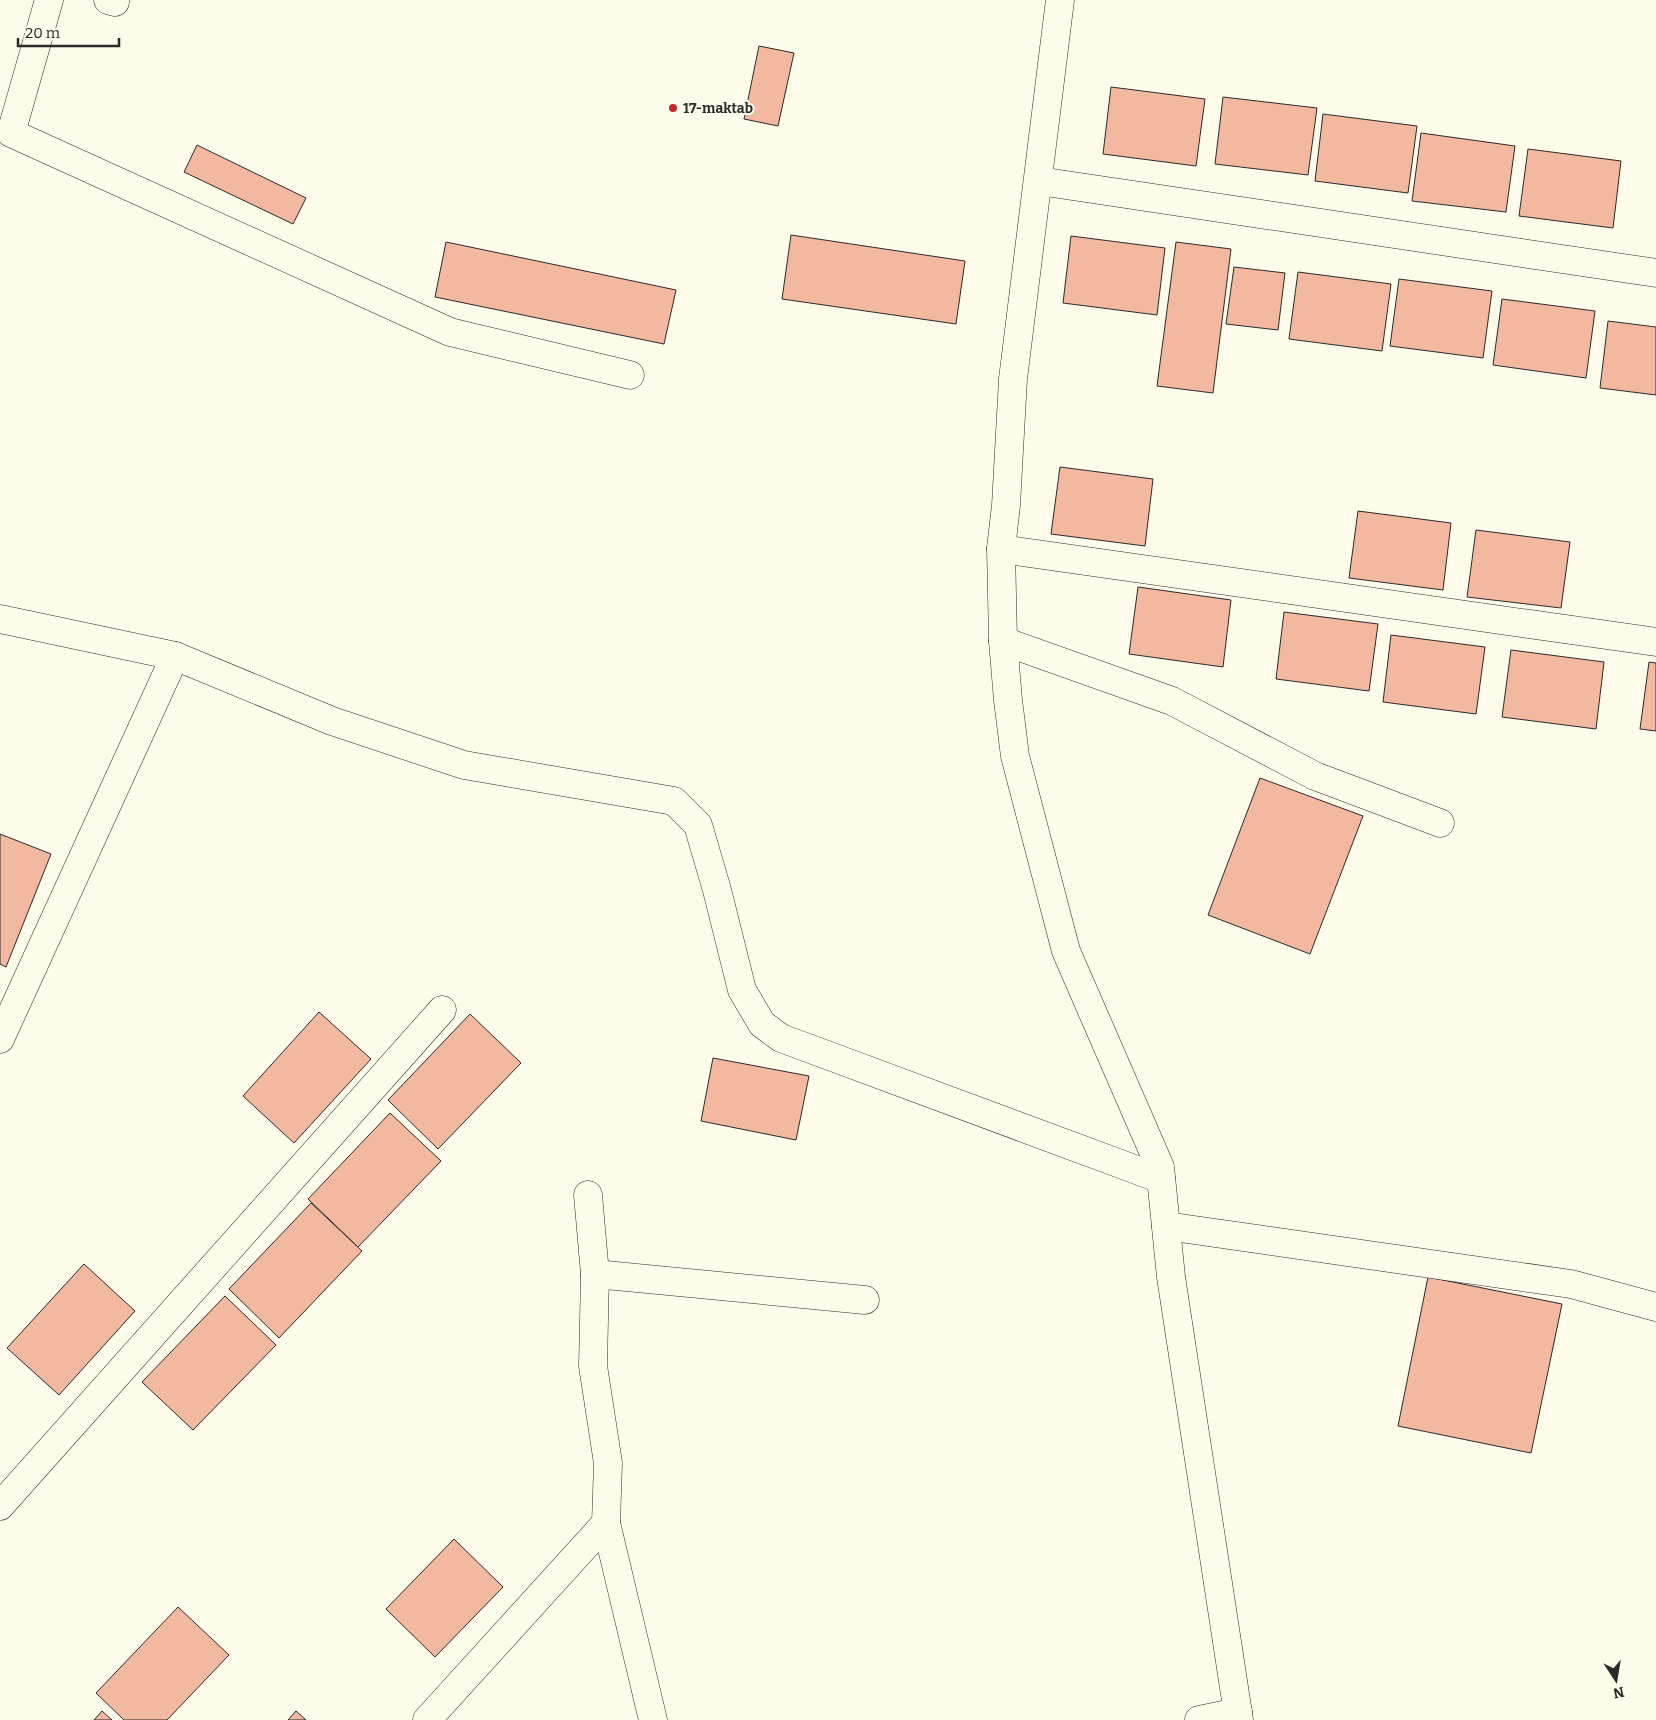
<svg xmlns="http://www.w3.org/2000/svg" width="1656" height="1720" viewBox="0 0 1656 1720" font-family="Bitter,serif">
<rect width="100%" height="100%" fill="#fdfbea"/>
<g fill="#f2b8a0" stroke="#2b2b2b">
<path d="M 759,46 L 794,53 L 778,126 L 744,119 Z"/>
<path d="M 1111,87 L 1205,99 L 1196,166 L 1103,154 Z"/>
<path d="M 1223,97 L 1317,108 L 1308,175 L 1215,164 Z"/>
<path d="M 1323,114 L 1417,126 L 1408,193 L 1315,181 Z"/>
<path d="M 1421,133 L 1515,146 L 1506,212 L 1412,201 Z"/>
<path d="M 197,145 L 306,198 L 293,224 L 184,172 Z"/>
<path d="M 1528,149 L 1621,161 L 1613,228 L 1519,216 Z"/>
<path d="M 791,235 L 965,261 L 956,324 L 782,299 Z"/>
<path d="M 1071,236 L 1165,248 L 1157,315 L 1063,303 Z"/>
<path d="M 446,242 L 676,290 L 664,344 L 435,297 Z"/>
<path d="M 1176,242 L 1231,249 L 1213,393 L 1157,386 Z"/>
<path d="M 1234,267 L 1285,273 L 1278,330 L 1226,324 Z"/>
<path d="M 1298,272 L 1391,284 L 1382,351 L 1289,339 Z"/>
<path d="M 1399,279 L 1492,291 L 1483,358 L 1390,346 Z"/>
<path d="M 1502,299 L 1595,311 L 1586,378 L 1493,365 Z"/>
<path d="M 1608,321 L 1656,327 L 1656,395 L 1600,388 Z"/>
<path d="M 1060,467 L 1153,479 L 1145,546 L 1051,534 Z"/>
<path d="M 1358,511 L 1451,523 L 1443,590 L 1349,578 Z"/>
<path d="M 1476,530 L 1570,542 L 1561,608 L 1467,597 Z"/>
<path d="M 1138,587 L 1231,600 L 1223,667 L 1129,654 Z"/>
<path d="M 1284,612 L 1378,624 L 1369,691 L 1276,679 Z"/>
<path d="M 1391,635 L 1485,647 L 1476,714 L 1383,702 Z"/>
<path d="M 1511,650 L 1604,662 L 1596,729 L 1502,717 Z"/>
<path d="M 1649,662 L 1656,663 L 1656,731 L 1640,729 Z"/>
<path d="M 1260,778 L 1363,816 L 1310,954 L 1208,915 Z"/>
<path d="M 0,834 L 51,854 L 6,967 L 0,964 Z"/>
<path d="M 319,1012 L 371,1059 L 294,1143 L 243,1096 Z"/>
<path d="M 470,1014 L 521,1063 L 438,1149 L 388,1100 Z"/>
<path d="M 713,1058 L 809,1076 L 796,1140 L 701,1121 Z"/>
<path d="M 390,1113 L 441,1161 L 358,1247 L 308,1199 Z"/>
<path d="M 311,1203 L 362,1251 L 279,1338 L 229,1289 Z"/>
<path d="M 84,1264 L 135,1311 L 59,1395 L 7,1348 Z"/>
<path d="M 1428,1277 L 1562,1304 L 1531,1453 L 1398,1426 Z"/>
<path d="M 225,1296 L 276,1345 L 193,1430 L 142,1382 Z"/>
<path d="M 454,1539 L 503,1587 L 435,1657 L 386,1609 Z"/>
<path d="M 178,1607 L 229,1655 L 167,1720 L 124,1720 L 96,1693 Z"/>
<path d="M 102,1711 L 112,1720 L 94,1720 Z"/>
<path d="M 296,1711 L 306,1720 L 288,1720 Z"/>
</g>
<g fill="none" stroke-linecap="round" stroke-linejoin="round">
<defs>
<g id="minor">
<path d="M 49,0 L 11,133 L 450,332 L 630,375"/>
<path d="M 108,0 L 115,2"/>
<path d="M 1060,0 L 1013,379 L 1006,505 L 1001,549 L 1003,641 L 1008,700 L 1015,756 L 1066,951 L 1160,1167 L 1171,1277 L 1239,1720"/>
<path d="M 1039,181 L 1656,273"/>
<path d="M 1001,549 L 1656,642"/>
<path d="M 0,619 L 175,656 L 332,721 L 464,765 L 674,801 L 698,825 L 717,890 L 742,990 L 762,1024 L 781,1038 L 1161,1179"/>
<path d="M 1003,641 L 1172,701 L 1315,776 L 1440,823"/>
<path d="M 0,1039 L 175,656"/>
<path d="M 588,1195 L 595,1274 L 593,1366 L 608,1463 L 606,1523"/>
<path d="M 1166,1226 L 1571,1284 L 1656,1307"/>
<path d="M 595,1274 L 865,1300"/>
<path d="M 0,1506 L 442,1010"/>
<path d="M 427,1720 L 606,1523 L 653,1720"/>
<path d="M 1199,1720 L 1238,1712"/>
</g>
</defs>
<use href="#minor" stroke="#2b2b2b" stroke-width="29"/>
<use href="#minor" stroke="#fdfbea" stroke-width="28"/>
</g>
<circle fill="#c62828" stroke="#fdfbea" stroke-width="2" cx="673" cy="108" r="5"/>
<g text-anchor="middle" stroke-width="4" stroke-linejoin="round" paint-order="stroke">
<g font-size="14" font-weight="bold" fill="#2b2b2b" stroke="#fdfbea" text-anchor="start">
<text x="683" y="113">17-maktab</text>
</g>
</g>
<g transform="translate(1616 1680) rotate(168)" stroke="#fdfbea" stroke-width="4" paint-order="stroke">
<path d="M0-4L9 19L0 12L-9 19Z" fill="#2b2b2b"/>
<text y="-8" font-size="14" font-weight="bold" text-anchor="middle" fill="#2b2b2b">N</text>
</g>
<path d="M18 38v8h101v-8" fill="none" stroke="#2b2b2b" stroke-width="2.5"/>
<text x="25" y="38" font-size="15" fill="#2b2b2b" stroke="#fdfbea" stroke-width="4" paint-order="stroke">20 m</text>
</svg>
